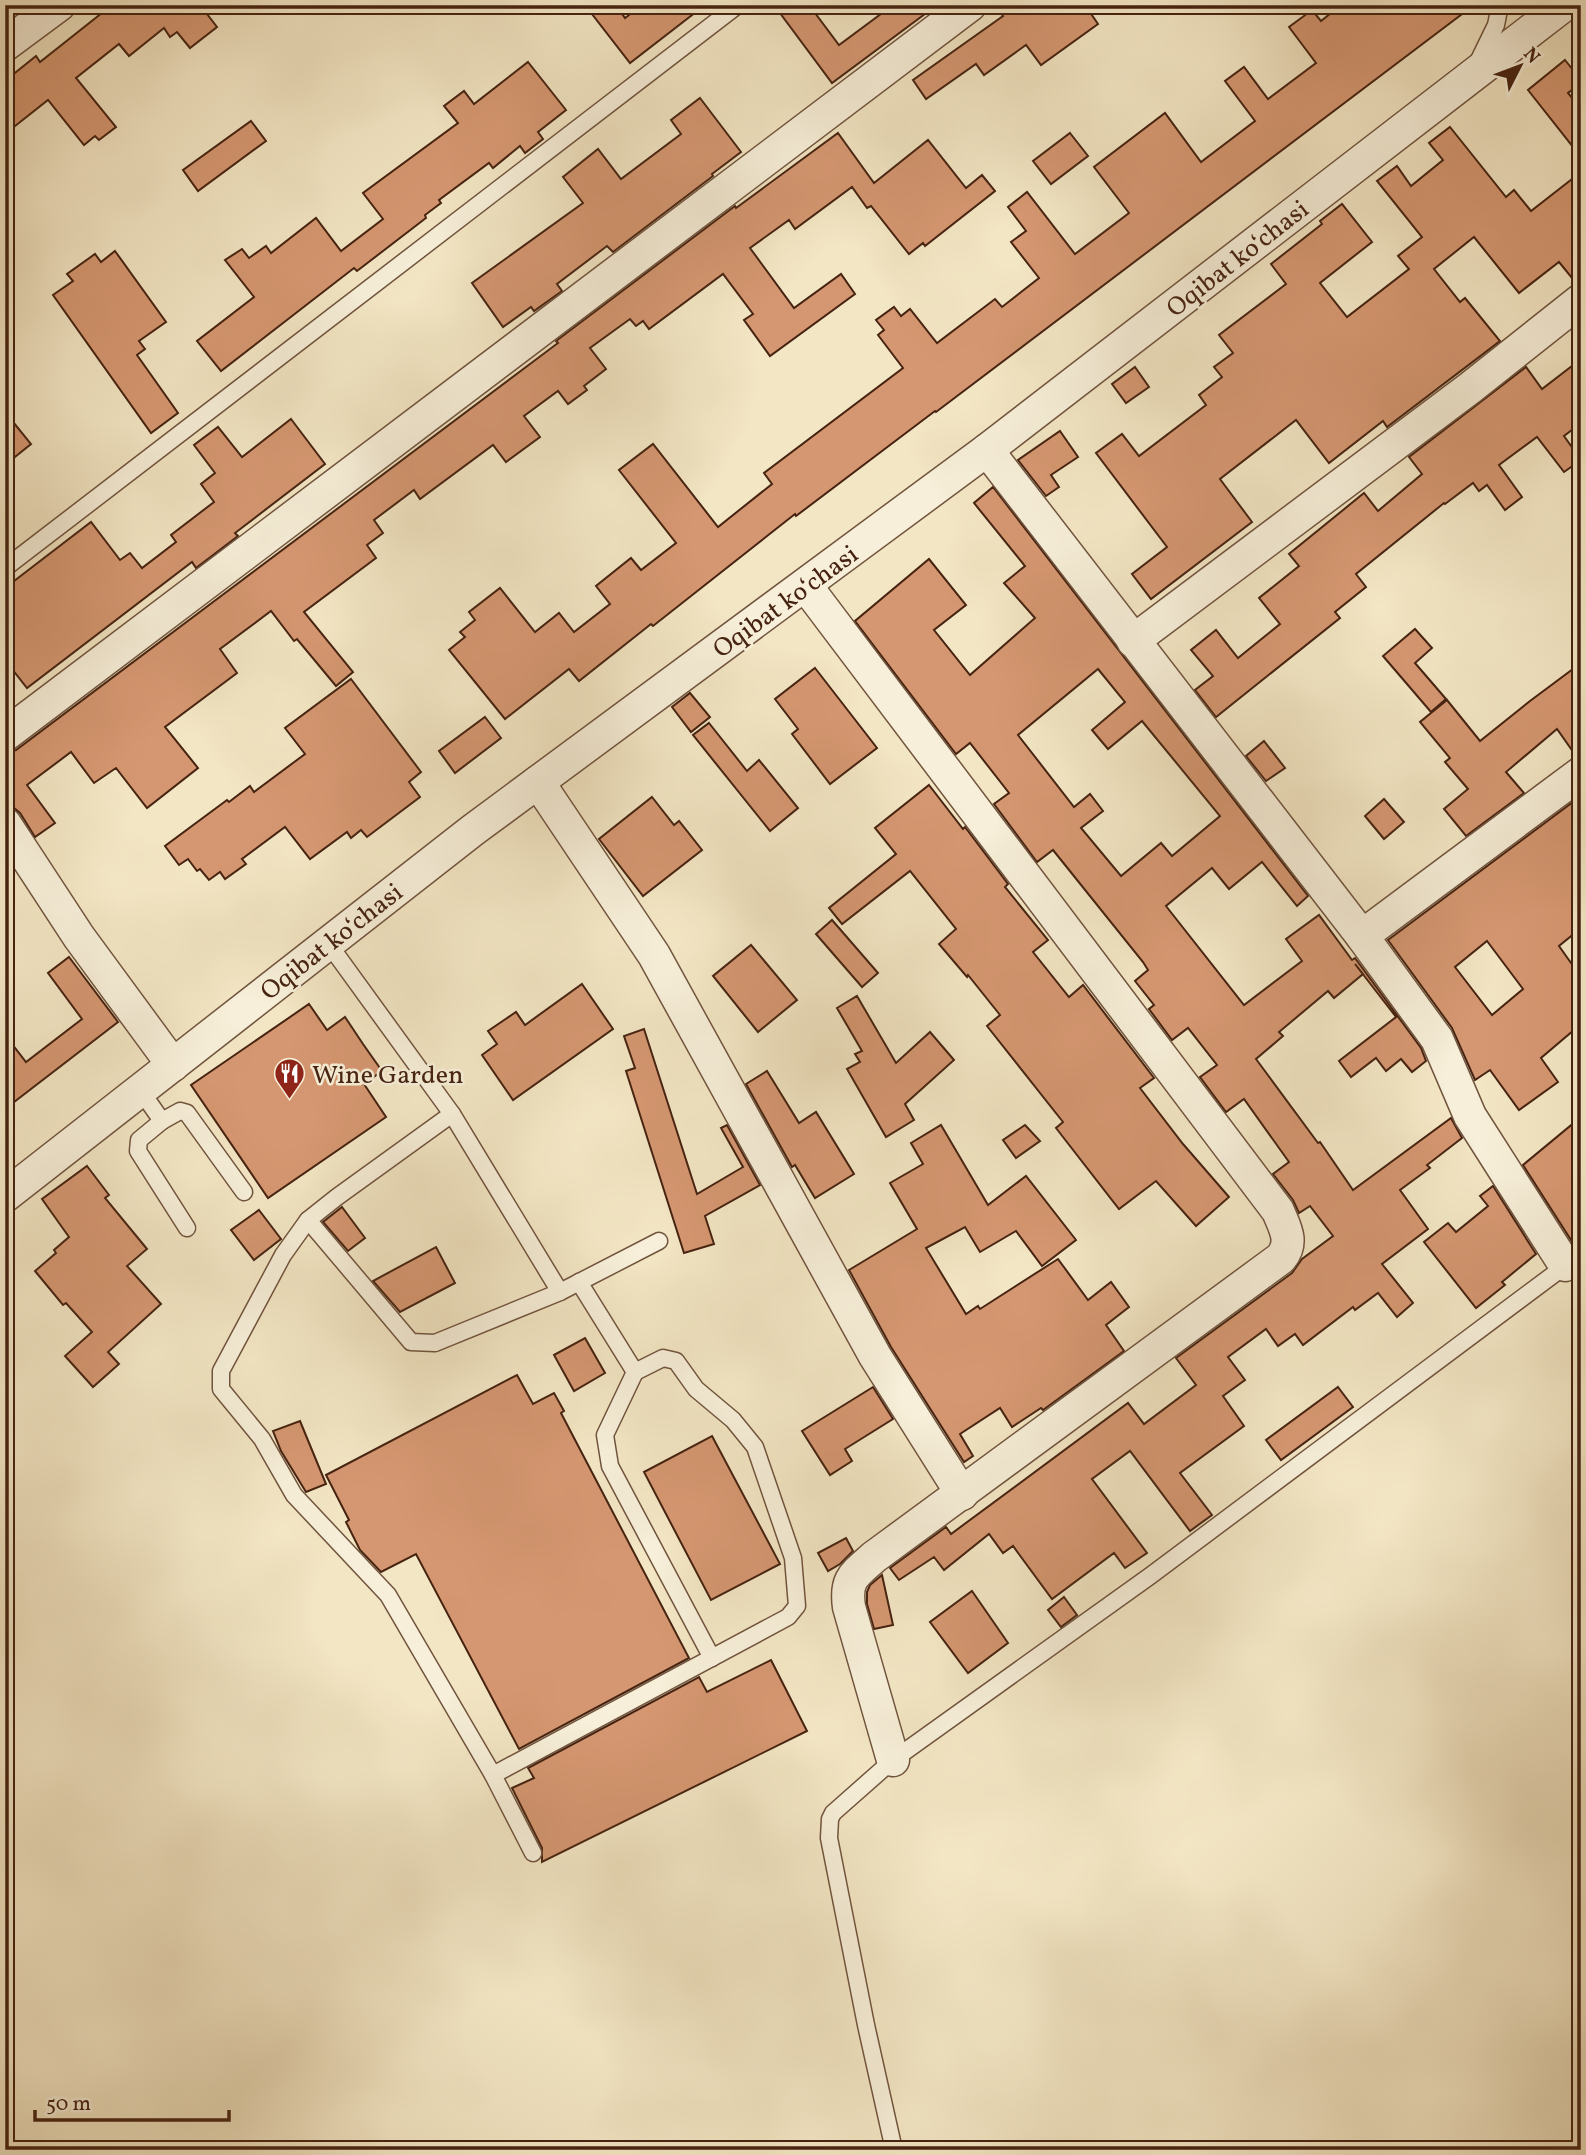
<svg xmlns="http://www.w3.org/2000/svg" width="1586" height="2155" viewBox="0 0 1586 2155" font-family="Vollkorn,serif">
<rect width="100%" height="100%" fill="#f3e6c4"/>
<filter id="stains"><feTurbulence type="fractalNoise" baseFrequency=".00286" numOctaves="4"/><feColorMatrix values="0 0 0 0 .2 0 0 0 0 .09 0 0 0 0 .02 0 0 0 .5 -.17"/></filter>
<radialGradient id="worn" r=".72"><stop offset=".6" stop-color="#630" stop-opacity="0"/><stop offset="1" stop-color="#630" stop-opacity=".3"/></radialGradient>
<g fill="#d59771" stroke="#462311" stroke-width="2" fill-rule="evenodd">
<path d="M 112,5 L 200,5 L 217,27 L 190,48 L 177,32 L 170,37 L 164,28 L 129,56 L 119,44 L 76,78 L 116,127 L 99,140 L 95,136 L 84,145 L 48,100 L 5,134 L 5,81 L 36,56 L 40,62 Z"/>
<path d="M 585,5 L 616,5 L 625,18 L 642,5 L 705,5 L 630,63 Z"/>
<path d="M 774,5 L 809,5 L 839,45 L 893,5 L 937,5 L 832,83 Z"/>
<path d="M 995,5 L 1085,5 L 1098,24 L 1041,65 L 1026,45 L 984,75 L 976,64 L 926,99 L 913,80 L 1003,16 Z"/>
<path d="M 1341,5 L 1474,5 L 936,412 L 935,411 L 796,516 L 795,514 L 653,626 L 651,624 L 579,681 L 569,669 L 505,719 L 449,650 L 465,637 L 460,632 L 475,620 L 469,612 L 500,588 L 535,632 L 559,613 L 574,632 L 610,604 L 596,586 L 631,558 L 641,570 L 676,543 L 619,470 L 653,444 L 718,527 L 772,484 L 764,473 L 903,368 L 878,335 L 884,330 L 876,320 L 894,307 L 901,316 L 910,309 L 937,343 L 995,299 L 1002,307 L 1039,278 L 1011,242 L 1026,231 L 1008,207 L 1027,192 L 1075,254 L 1129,213 L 1094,167 L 1165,113 L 1201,162 L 1255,121 L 1225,81 L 1244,67 L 1268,99 L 1316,63 L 1289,27 L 1312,10 L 1321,21 Z"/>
<path d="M 1565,60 L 1581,80 L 1581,83 L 1568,93 L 1581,109 L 1581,157 L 1528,90 Z"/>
<path d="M 528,62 L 566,110 L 538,132 L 543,139 L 525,153 L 520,146 L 493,168 L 489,163 L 439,200 L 441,203 L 425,215 L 426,218 L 357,271 L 354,268 L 221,371 L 197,341 L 254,297 L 225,260 L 242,249 L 249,258 L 266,246 L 271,253 L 316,218 L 341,251 L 383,219 L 363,193 L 458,123 L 444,106 L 464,91 L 474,104 Z"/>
<path d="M 700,98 L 741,152 L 712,174 L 713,176 L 613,252 L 607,246 L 557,284 L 562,291 L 534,311 L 531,307 L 503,327 L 472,283 L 583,203 L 563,177 L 598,149 L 621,179 L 681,134 L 671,120 Z"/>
<path d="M 251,121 L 266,141 L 198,191 L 183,170 Z"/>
<path d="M 1450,127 L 1506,197 L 1514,190 L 1531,211 L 1581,172 L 1581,282 L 1576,283 L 1559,262 L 1519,293 L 1474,237 L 1434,269 L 1460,302 L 1465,298 L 1500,341 L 1387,427 L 1383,421 L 1329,463 L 1296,420 L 1220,479 L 1252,522 L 1151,599 L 1132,574 L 1167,547 L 1096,453 L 1122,434 L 1139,456 L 1206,405 L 1199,395 L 1222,377 L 1214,367 L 1233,353 L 1219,335 L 1286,284 L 1271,264 L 1322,224 L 1320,221 L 1342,204 L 1372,242 L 1320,283 L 1347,317 L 1409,269 L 1398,256 L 1422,237 L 1377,181 L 1397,166 L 1411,186 L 1443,160 L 1429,143 Z"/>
<path d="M 838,133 L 874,183 L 928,140 L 966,188 L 982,175 L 995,191 L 925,246 L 923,243 L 909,254 L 871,206 L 867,208 L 852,187 L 795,229 L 789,220 L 750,248 L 794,308 L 841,274 L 855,294 L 770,356 L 744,320 L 753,314 L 723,274 L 649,329 L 643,321 L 636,326 L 630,319 L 590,348 L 606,369 L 584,386 L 587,390 L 568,404 L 558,391 L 524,416 L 540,437 L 506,462 L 493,445 L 420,499 L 414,490 L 374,520 L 383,533 L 367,545 L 376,558 L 304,612 L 353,672 L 336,686 L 297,639 L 294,641 L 271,611 L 220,649 L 237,673 L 165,727 L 198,768 L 147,808 L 116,768 L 94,783 L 71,752 L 27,785 L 55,823 L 35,837 L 20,813 L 14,808 L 5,806 L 5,753 L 16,750 L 558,343 L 556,341 L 735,206 L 736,208 Z"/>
<path d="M 1070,133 L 1088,156 L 1051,184 L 1033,161 Z"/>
<path d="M 115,251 L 166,322 L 139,341 L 145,349 L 137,355 L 178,413 L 151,433 L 53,295 L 73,281 L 67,274 L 95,254 L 101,262 Z"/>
<path d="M 1581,359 L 1581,423 L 1564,436 L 1581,460 L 1564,472 L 1537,437 L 1499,465 L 1522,497 L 1505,510 L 1487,485 L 1479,491 L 1473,483 L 1445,504 L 1444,503 L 1356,574 L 1366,587 L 1335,612 L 1340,618 L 1216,717 L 1195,690 L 1213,676 L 1191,650 L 1216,630 L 1238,658 L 1280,624 L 1259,598 L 1299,566 L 1289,554 L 1364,493 L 1378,511 L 1422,474 L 1409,457 L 1526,367 L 1542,389 Z"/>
<path d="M 1135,367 L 1149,387 L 1126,403 L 1112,384 Z"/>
<path d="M 5,412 L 31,444 L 5,465 Z"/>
<path d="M 291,419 L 325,464 L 235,533 L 238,536 L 196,568 L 192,562 L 27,688 L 5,660 L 5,588 L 91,522 L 120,560 L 130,553 L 142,568 L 176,542 L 171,535 L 214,502 L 201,484 L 215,473 L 194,445 L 218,427 L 242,457 Z"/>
<path d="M 1060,431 L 1078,457 L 1051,475 L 1059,487 L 1046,496 L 1018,460 Z"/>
<path d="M 993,487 L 1308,896 L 1297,906 L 1262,862 L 1229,889 L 1212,868 L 1166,906 L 1244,1005 L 1302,961 L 1286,939 L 1319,915 L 1352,960 L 1355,958 L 1421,1048 L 1426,1061 L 1412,1072 L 1401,1059 L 1386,1071 L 1376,1058 L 1351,1077 L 1339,1061 L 1396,1017 L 1355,964 L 1363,974 L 1334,998 L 1328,991 L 1279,1032 L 1283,1036 L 1256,1059 L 1318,1143 L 1320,1142 L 1353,1190 L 1451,1118 L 1462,1138 L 1427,1165 L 1430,1168 L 1400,1190 L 1428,1229 L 1382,1264 L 1413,1303 L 1397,1317 L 1378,1293 L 1355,1310 L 1353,1307 L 1303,1345 L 1295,1334 L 1278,1346 L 1266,1329 L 1228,1357 L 1245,1380 L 1223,1396 L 1244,1426 L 1180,1473 L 1212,1515 L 1190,1531 L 1130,1451 L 1092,1479 L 1147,1553 L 1125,1568 L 1114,1553 L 1052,1599 L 1013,1546 L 1003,1553 L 989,1534 L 944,1570 L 934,1557 L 899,1580 L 890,1568 L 946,1527 L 951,1534 L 1128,1403 L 1144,1424 L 1196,1385 L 1176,1358 L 1292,1273 L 1302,1259 L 1333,1236 L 1310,1206 L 1299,1213 L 1293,1200 L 1273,1174 L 1289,1162 L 1244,1099 L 1226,1112 L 1200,1077 L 1217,1065 L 1188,1028 L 1172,1040 L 1149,1009 L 1154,1005 L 1135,981 L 1148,970 L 1143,962 L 1053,850 L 1037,862 L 994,804 L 1009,793 L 970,743 L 956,754 L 855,621 L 929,559 L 966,605 L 934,630 L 970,675 L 1035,618 L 1004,583 L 1025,566 L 974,503 ZM 1098,669 L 1125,702 L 1092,730 L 1108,749 L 1142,721 L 1220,816 L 1172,856 L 1161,843 L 1121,876 L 1081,828 L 1103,811 L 1090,794 L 1074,807 L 1018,735 Z"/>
<path d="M 1415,629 L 1432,648 L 1415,663 L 1446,699 L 1431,712 L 1383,656 Z"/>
<path d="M 1581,663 L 1581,755 L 1576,756 L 1557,729 L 1506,772 L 1524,793 L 1466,836 L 1444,809 L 1468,789 L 1445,762 L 1450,758 L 1420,722 L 1447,700 L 1480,741 L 1530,701 Z"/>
<path d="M 815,668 L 877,748 L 830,784 L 792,734 L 798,729 L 775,699 Z"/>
<path d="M 351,679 L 421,772 L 409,782 L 420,797 L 367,837 L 361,830 L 351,838 L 347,832 L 310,859 L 285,827 L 242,859 L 246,864 L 225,879 L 220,872 L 209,880 L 200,869 L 197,871 L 188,859 L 179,865 L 165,846 L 227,800 L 229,802 L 250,786 L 254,792 L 305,754 L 285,728 Z"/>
<path d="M 690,693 L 710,717 L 691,732 L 672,707 Z"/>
<path d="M 485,717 L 501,738 L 455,773 L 439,751 Z"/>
<path d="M 709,723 L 747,771 L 759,760 L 798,808 L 770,831 L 693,735 Z"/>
<path d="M 1264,741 L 1285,768 L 1266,781 L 1246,756 Z"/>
<path d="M 929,785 L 963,829 L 965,827 L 1008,884 L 1005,887 L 1048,940 L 1033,952 L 1069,997 L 1083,985 L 1154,1078 L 1140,1088 L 1183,1144 L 1229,1197 L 1196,1226 L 1156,1181 L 1119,1209 L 1056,1128 L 1063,1122 L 987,1026 L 1000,1015 L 968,975 L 967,977 L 939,944 L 956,929 L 910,871 L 842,924 L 829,908 L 896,854 L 875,828 Z"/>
<path d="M 1581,796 L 1581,928 L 1559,946 L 1581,977 L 1581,1024 L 1541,1058 L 1558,1082 L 1519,1110 L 1490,1070 L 1475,1080 L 1452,1028 L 1388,940 ZM 1487,941 L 1523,989 L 1492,1015 L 1455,967 Z"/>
<path d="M 652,797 L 674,825 L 679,821 L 702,850 L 643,896 L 599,839 Z"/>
<path d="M 1384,799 L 1404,822 L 1384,839 L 1365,816 Z"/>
<path d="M 832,920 L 878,973 L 862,987 L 816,934 Z"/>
<path d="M 751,945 L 797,1000 L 758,1032 L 713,976 Z"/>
<path d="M 69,957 L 118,1022 L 5,1109 L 5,1035 L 26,1062 L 82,1019 L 48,973 Z"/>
<path d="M 582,984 L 613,1029 L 513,1100 L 482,1055 L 497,1044 L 488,1031 L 516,1012 L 525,1025 Z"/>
<path d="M 857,996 L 896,1063 L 930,1032 L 954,1060 L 905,1104 L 914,1120 L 886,1137 L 847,1069 L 860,1062 L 855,1054 L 862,1051 L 837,1008 Z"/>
<path d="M 309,1004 L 327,1030 L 345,1017 L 363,1044 L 382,1071 L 364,1084 L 386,1117 L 268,1198 L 191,1085 Z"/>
<path d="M 644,1029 L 697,1194 L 743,1167 L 721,1128 L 727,1125 L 760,1185 L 705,1216 L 714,1244 L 684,1253 L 626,1071 L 635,1068 L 624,1036 Z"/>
<path d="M 767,1071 L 799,1123 L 816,1112 L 854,1174 L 815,1198 L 795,1165 L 792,1167 L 746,1084 Z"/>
<path d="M 1581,1117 L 1581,1232 L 1571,1240 L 1523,1165 Z"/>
<path d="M 941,1125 L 988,1205 L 1026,1176 L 1076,1240 L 1042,1266 L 1016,1231 L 980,1252 L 965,1227 L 926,1248 L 966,1314 L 978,1306 L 980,1309 L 1058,1259 L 1088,1300 L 1111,1282 L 1129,1307 L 1106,1325 L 1124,1351 L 1043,1410 L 1041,1408 L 1012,1427 L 1000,1408 L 960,1434 L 973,1456 L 964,1462 L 891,1347 L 849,1270 L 917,1229 L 890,1183 L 923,1164 L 911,1143 Z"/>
<path d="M 1025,1125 L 1040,1141 L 1016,1158 L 1003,1140 Z"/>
<path d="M 87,1166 L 109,1195 L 105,1198 L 147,1249 L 127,1266 L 161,1304 L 108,1352 L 119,1364 L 93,1387 L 65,1356 L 92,1332 L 66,1303 L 63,1305 L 35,1271 L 56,1253 L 54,1250 L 69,1237 L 42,1199 Z"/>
<path d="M 1493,1186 L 1536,1254 L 1502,1282 L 1505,1285 L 1476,1308 L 1424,1242 L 1448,1223 L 1456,1232 L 1488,1206 L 1480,1196 Z"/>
<path d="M 342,1207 L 365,1238 L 348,1251 L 323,1222 Z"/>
<path d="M 259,1210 L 281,1239 L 254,1260 L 231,1230 Z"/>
<path d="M 436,1247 L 455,1283 L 400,1312 L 373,1281 Z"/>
<path d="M 585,1338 L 605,1373 L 574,1391 L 554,1355 Z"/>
<path d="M 517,1375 L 533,1404 L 554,1393 L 564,1411 L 561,1413 L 689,1658 L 519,1749 L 416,1554 L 381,1572 L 360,1550 L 346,1522 L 349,1520 L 326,1475 Z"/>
<path d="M 873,1387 L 893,1419 L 845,1449 L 852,1461 L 830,1475 L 802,1431 Z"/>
<path d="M 1338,1387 L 1353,1407 L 1281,1460 L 1266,1440 Z"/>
<path d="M 300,1421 L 326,1484 L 306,1492 L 281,1451 L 273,1431 Z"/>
<path d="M 712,1436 L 780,1564 L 711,1600 L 644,1472 Z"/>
<path d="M 846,1538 L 853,1551 L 840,1564 L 828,1571 L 818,1553 Z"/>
<path d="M 882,1575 L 893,1625 L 874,1629 L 867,1604 L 867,1592 L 870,1585 Z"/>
<path d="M 972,1591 L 1008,1643 L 968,1673 L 930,1622 Z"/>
<path d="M 1064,1597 L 1077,1615 L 1061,1627 L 1048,1610 Z"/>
<path d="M 771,1660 L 807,1731 L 542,1862 L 542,1848 L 512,1788 L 534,1778 L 528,1768 L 699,1677 L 707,1692 Z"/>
</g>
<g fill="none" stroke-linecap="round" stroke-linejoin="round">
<defs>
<g id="service">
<path d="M 1477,64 L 1496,25 L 1500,5"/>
<path d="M 5,568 L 738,5"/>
<path d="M 328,943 L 452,1114 L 560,1292"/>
<path d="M 141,1091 L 162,1121 L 139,1140 L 138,1151 L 187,1228"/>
<path d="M 452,1114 L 337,1197 L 308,1220 L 283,1255 L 221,1371 L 221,1389 L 262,1439 L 294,1495 L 388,1595 L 493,1775 L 533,1853"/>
<path d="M 162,1121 L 180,1111 L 187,1113 L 244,1192"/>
<path d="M 308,1220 L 411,1342 L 435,1343 L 560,1292 L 659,1241"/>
<path d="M 635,1372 L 605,1435 L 610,1466 L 712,1658"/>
<path d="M 493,1775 L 788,1617 L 797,1606 L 793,1558 L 755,1447 L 733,1420 L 696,1389 L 676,1361 L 663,1358 L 635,1372 L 579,1282"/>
<path d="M 894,2150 L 866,2025 L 829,1838 L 830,1819 L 833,1813 L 893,1760 L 1150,1576 L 1581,1254"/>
</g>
<g id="minor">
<path d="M 5,45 L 59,5"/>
<path d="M 987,450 L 1362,936 L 1437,1039 L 1470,1116 L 1565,1265"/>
<path d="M 806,586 L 1278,1211 C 1285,1228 1294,1242 1281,1258 L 874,1557 C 854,1575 845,1579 849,1607 L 893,1760"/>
<path d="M 1133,641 L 1470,388 L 1581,300"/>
<path d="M 5,735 L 970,5"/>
<path d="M 538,782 L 654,955 L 875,1356 L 962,1494"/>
<path d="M 5,824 L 79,937 L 173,1065"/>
<path d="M 1362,936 L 1581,773"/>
<path d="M 5,1196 L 473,830 L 987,450 L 1564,5"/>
</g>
</defs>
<use href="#service" stroke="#71543e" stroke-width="19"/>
<use href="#minor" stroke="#71543e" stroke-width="35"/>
<use href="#service" stroke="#f7efd9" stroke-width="16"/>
<use href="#minor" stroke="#f7efd9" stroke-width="32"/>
</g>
<defs>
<symbol id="restaurant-pin" viewBox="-11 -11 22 30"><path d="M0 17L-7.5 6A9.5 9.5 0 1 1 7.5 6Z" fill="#8f2418" stroke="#f7efd9"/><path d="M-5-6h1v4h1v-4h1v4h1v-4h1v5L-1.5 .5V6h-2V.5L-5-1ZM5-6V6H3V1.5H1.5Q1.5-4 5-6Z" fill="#fff"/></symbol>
</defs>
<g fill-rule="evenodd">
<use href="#restaurant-pin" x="272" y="1056" width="35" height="47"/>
</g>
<g text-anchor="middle" stroke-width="5" stroke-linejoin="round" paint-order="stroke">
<g font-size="26" fill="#462311" stroke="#f7efd9">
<text transform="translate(1237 258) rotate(-38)" y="9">Oqibat koʻchasi</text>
<text transform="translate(785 601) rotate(-36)" y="9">Oqibat koʻchasi</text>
<text transform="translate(331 941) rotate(-38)" y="9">Oqibat koʻchasi</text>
</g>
<g font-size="26" fill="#462311" stroke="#f7efd9" text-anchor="start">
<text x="312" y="1083">Wine Garden</text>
</g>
</g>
<rect width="1586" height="2155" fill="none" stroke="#f3e6c4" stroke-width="28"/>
<rect x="7" y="7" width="1572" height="2141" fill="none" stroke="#462311" stroke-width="3.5"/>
<rect x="14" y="14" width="1558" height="2127" fill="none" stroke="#462311" stroke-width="2"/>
<g transform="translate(1520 66) rotate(48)" stroke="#f7efd9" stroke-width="5" paint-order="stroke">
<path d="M0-5L12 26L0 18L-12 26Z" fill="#462311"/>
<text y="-10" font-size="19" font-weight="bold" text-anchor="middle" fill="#462311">N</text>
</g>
<path d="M35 2110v10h194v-10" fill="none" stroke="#462311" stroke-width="3.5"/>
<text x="46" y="2110" font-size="21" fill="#462311" stroke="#f7efd9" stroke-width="5" paint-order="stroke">50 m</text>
<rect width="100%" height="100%" filter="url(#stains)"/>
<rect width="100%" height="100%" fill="url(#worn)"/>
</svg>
